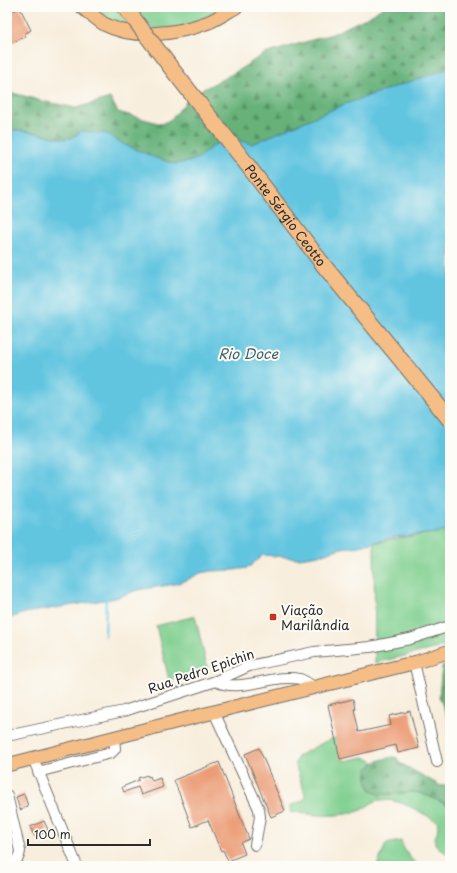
<svg xmlns="http://www.w3.org/2000/svg" width="457" height="873" viewBox="0 0 457 873" font-family="'Playpen Sans',sans-serif">
<defs>
<pattern id="forest-firs" width="22" height="20" patternUnits="userSpaceOnUse"><rect width="22" height="20" fill="#67b27a"/><path d="M5 1l3.5 6h-7zM16 11l3.5 6h-7z" fill="#559164"/></pattern>
</defs>
<rect width="100%" height="100%" fill="#fdfcf7"/>
<filter id="ink" filterUnits="userSpaceOnUse"><feTurbulence type="fractalNoise" baseFrequency=".025" numOctaves="2"/><feDisplacementMap in="SourceGraphic" scale="8" xChannelSelector="R" yChannelSelector="G"/><feConvolveMatrix kernelMatrix="1 2 1 2 8 2 1 2 1" color-interpolation-filters="sRGB"/></filter>
<filter id="wash" filterUnits="userSpaceOnUse"><feTurbulence type="fractalNoise" baseFrequency=".012" numOctaves="4" result="noise"/><feDisplacementMap in="SourceGraphic" scale="16" xChannelSelector="R" yChannelSelector="G"/><feGaussianBlur stdDeviation="0.9" result="paint"/><feColorMatrix in="noise" values="0 0 0 0 0 0 0 0 0 0 0 0 0 0 0 0 0 1.4 0 .05"/><feComposite in="paint" operator="in"/></filter>
<g filter="url(#wash)">
<rect width="100%" height="100%" fill="#f8eedd"/>
<g fill="#7fcf8f" stroke="#557d5d">
<path d="M 86,7 L 114,7 L 130,26 L 115,24 Z"/>
<path d="M 134,7 L 225,7 L 184,27 L 152,29 Z"/>
<path d="M 450,530 L 450,645 L 375,663 L 374,543 C 399,537 425,535 450,530 Z"/>
<path d="M 195,616 L 208,671 L 169,680 L 156,626 Z"/>
<path d="M 338,737 L 344,761 L 364,757 L 374,762 C 365,770 367,776 369,788 L 379,795 L 415,792 L 426,795 L 450,806 L 450,855 C 422,840 442,838 437,821 C 421,813 400,798 380,800 C 371,801 365,810 356,812 C 336,817 314,816 295,812 L 292,813 L 289,806 L 302,801 L 306,797 L 295,764 L 298,756 L 326,741 Z"/>
<path d="M 401,841 C 404,851 410,859 419,866 L 377,866 L 386,844 Z"/>
</g>
<g fill="url(#forest-firs)" stroke="#496e52">
<path d="M 383,7 L 450,7 L 450,68 L 345,104 L 252,144 L 228,137 L 225,138 L 206,151 L 199,158 L 188,162 L 175,164 L 156,158 L 123,144 L 107,134 L 64,139 L 36,133 L 7,129 L 7,92 L 10,92 L 42,101 L 76,108 L 110,98 L 118,112 L 162,124 L 171,119 L 192,95 L 234,73 L 264,54 L 332,34 L 372,15 Z"/>
<path d="M 450,664 L 450,725 L 439,696 L 442,666 Z"/>
<path d="M 393,757 L 397,758 L 400,763 L 441,786 L 450,784 L 450,806 L 426,795 L 415,792 L 379,795 L 370,789 C 360,766 374,760 393,757 Z"/>
</g>
<path fill="#62c5e0" stroke="#467886" d="M 450,68 L 450,530 L 436,533 L 395,537 L 359,546 L 341,548 L 319,555 L 299,558 L 263,555 L 248,568 L 234,570 L 211,571 L 200,573 L 189,579 L 175,584 L 137,590 L 116,598 L 25,613 L 7,619 L 7,129 L 36,133 L 64,139 L 71,138 L 82,131 L 107,134 L 123,144 L 156,158 L 175,164 L 188,162 L 199,158 L 206,151 L 225,138 L 228,137 L 252,144 L 345,104 Z"/>
<g fill="none" stroke-linecap="round" stroke-linejoin="round">
<path stroke="#62c5e0" stroke-width="2.5" d="M 105,636 L 106,596"/>
</g>
<g id="blocks">
<g fill="#eb9c76">
<path d="M 13,8 L 14,11 L 20,8 L 31,30 L 24,34 L 26,36 L 7,45 L 7,11 Z"/>
<path d="M 353,699 L 355,709 L 354,709 L 359,732 L 391,725 L 389,716 L 410,711 L 419,748 L 398,753 L 396,745 L 340,759 L 328,705 Z"/>
<path d="M 259,748 L 285,811 L 271,817 L 245,754 Z"/>
<path d="M 219,762 L 249,839 L 241,843 L 245,854 L 228,861 L 223,850 L 221,851 L 208,820 L 192,827 L 174,780 Z"/>
<path d="M 147,775 L 148,777 L 150,776 L 152,781 L 160,778 L 163,787 L 141,795 L 138,787 L 124,792 L 122,787 L 139,780 L 138,778 Z"/>
<path d="M 24,794 L 28,806 L 20,810 L 16,797 Z"/>
<path d="M 44,821 L 48,830 L 35,837 L 30,827 Z"/>
</g>
</g>
</g>
<g filter="url(#ink)">
<use href="#blocks" fill-opacity="0" stroke="#736f69" stroke-width="1"/>
<g fill="none" stroke-linecap="round" stroke-linejoin="round">
<defs>
<g id="minor">
<path d="M 414,662 L 437,762"/>
<path d="M 216,681 C 238,694 275,673 300,679 C 305,681 309,684 314,687"/>
<path d="M 214,712 L 259,809 L 260,817 L 255,845"/>
<path d="M 7,736 L 124,711 L 216,681 L 249,666 L 314,652 L 370,647 L 410,639 L 450,626"/>
<path d="M 33,758 L 77,866"/>
<path d="M 38,772 L 111,753 L 115,749 L 114,738"/>
<path d="M 7,795 L 20,851 C 19,860 15,862 7,865"/>
</g>
<g id="major">
<path d="M 82,7 C 89,13 97,19 104,24 C 135,40 178,34 209,22 C 218,18 227,12 236,7"/>
<path d="M 7,765 L 214,712 L 417,662 L 450,651"/>
</g>
</defs>
<use href="#minor" stroke="#736f69" stroke-width="12"/>
<use href="#major" stroke="#736f69" stroke-width="15"/>
<use href="#minor" stroke="#fff" stroke-width="10"/>
<use href="#major" stroke="#f6be87" stroke-width="13"/>
<defs>
<g id="highway-bridge">
<path id="s1" d="M 125,7 L 175,73 L 236,150 L 325,267 L 450,420"/>
</g>
</defs>
<use href="#highway-bridge" stroke="#736f69" stroke-width="17" stroke-linecap="butt"/>
<use href="#highway-bridge" stroke="#f6be87" stroke-width="15"/>
</g>
</g>
<rect fill="#c8321e" stroke="#fdfcf7" stroke-width="1.5" x="269" y="613" width="8" height="8" rx="2"/>
<g text-anchor="middle" stroke-width="4" stroke-linejoin="round" paint-order="stroke">
<g font-size="13" fill="#2b2b2b" stroke="#fdfcf7">
<text dy="5" stroke="none"><textPath href="#s1" startOffset="263">Ponte Sérgio Ceotto</textPath></text>
<text transform="translate(201 671) rotate(-19)" y="5">Rua Pedro Epichin</text>
</g>
<g font-size="13" fill="#2b2b2b" stroke="#fdfcf7" text-anchor="start">
<text x="281" y="615">Viação<tspan x="281" dy="15">Marilândia</tspan></text>
</g>
<g font-size="14" font-style="italic" fill="#3e616a" stroke="#fdfcf7">
<text x="248" y="359">Rio Doce</text>
</g>
</g>
<rect width="457" height="873" fill="none" stroke="#fdfcf7" stroke-width="24"/>
<path d="M28 839v6h122v-6" fill="none" stroke="#2b2b2b" stroke-width="2"/>
<text x="34" y="839" font-size="12" fill="#2b2b2b" stroke="#fdfcf7" stroke-width="3" paint-order="stroke">100 m</text>
</svg>
